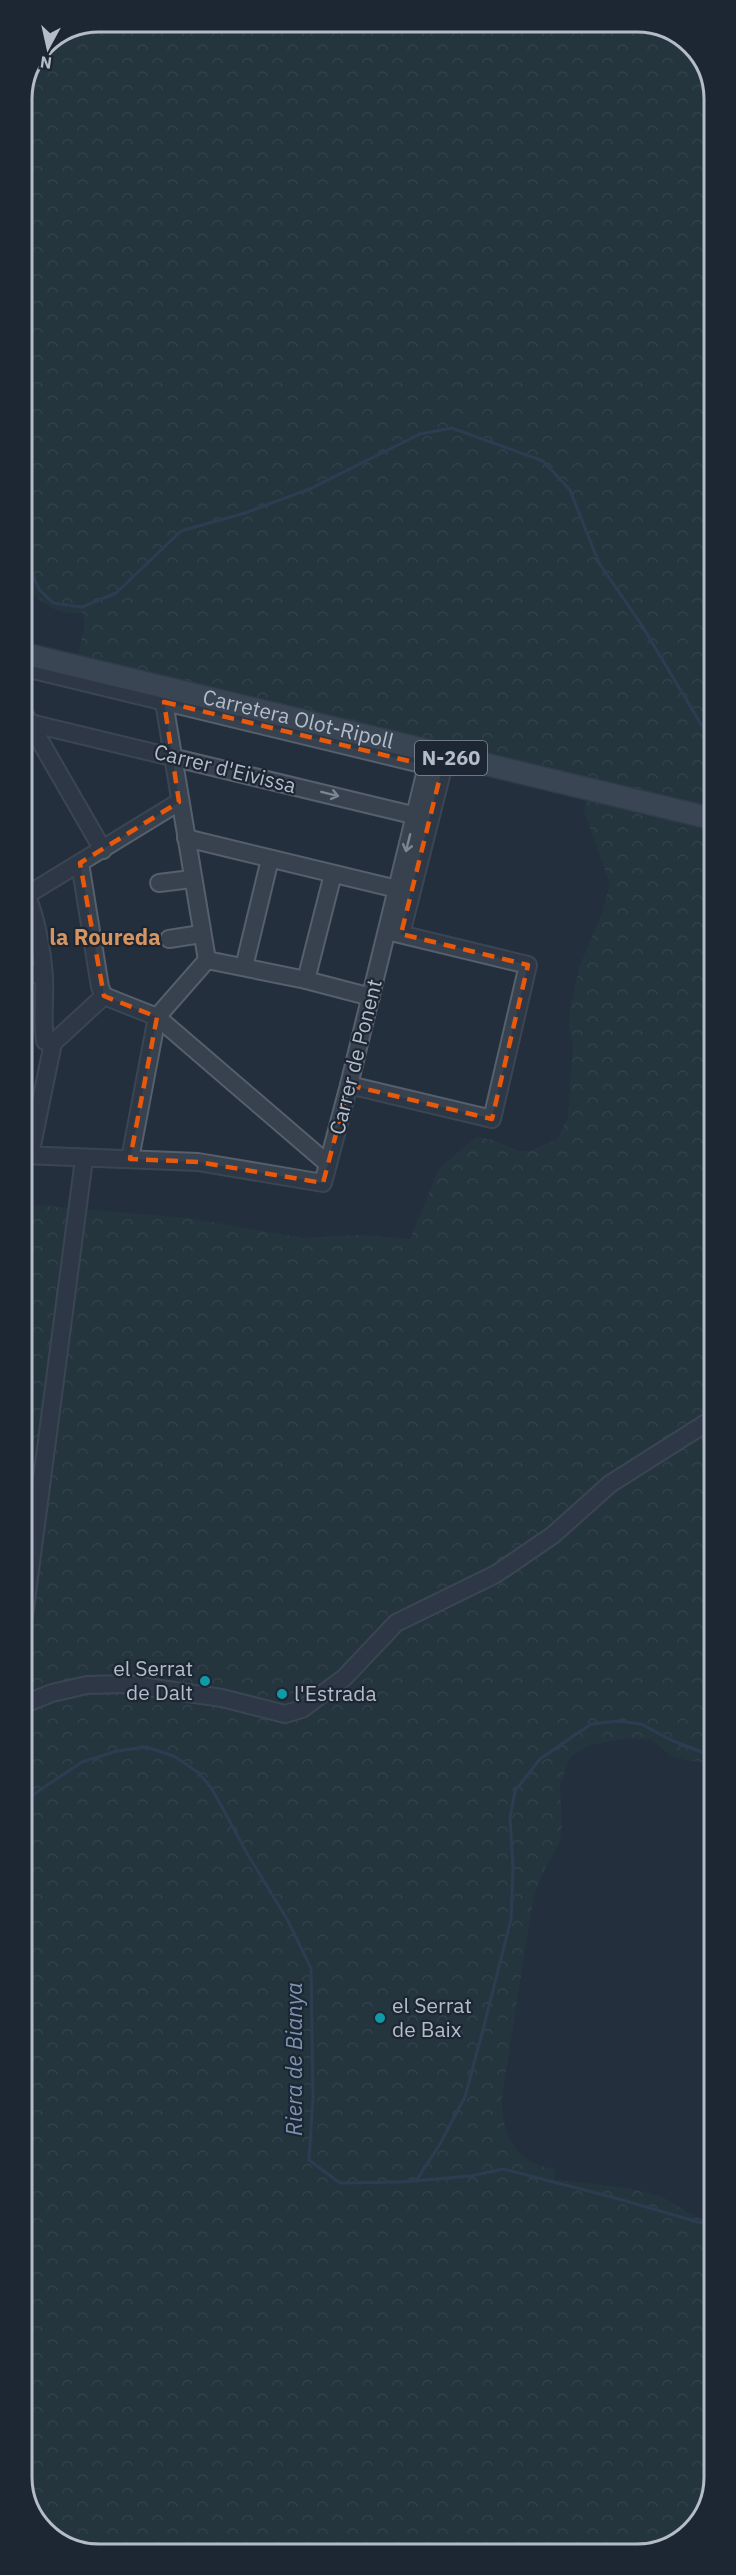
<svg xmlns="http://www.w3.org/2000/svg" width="736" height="2575" viewBox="0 0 736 2575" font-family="'IBM Plex Sans',sans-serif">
<defs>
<pattern id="forest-crowns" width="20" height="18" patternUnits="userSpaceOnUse" patternTransform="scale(1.5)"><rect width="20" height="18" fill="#263c3f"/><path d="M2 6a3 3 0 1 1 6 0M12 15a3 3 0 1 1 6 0" fill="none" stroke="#435659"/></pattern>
</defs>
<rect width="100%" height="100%" fill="#242f3e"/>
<path fill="url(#forest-crowns)" d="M 99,21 L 647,22 L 689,41 L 713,83 L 714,618 L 708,682 L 714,691 L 715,1763 L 689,1761 L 671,1756 L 652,1740 L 627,1738 L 586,1746 L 570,1758 L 560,1785 L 562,1826 L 559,1844 L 540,1878 L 533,1900 L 502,2096 C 501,2134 514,2163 555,2169 L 555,2180 C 587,2184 621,2185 652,2194 C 675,2200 691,2219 715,2223 L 715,2477 L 696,2527 L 653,2552 L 93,2554 L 48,2535 L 23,2492 L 22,1204 L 188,1218 L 303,1238 L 361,1235 L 410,1239 L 439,1169 L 476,1137 L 493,1140 L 519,1151 L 530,1151 L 557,1139 L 568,1118 L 573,1045 L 569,1028 L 570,1008 L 579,968 L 602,913 L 610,884 L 584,811 L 586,798 L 77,661 L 85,623 L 82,612 C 55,617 39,600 21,582 L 21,98 L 44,44 Z"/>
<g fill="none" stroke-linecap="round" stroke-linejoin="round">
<g stroke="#394c67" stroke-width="3">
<path d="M 21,535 L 27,561 L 39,589 L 53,603 L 82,607 L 116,593 L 181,531 L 245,513 L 312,488 L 420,434 L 452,428 L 543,461 L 570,490 L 599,563 L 641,624 L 714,746"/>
<path d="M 22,1814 L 34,1794 L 82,1762 L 117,1751 L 146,1747 L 174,1756 L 199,1773 L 212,1789 L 248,1855 L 287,1919 L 311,1968 L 313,2097 L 309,2160 L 340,2183 L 400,2182 L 471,2176 L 503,2169 L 619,2199 L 715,2227"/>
<path d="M 416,2181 L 440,2144 L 465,2097 L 485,2022 L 511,1919 L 513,1867 L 510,1818 L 515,1791 L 540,1759 L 591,1724 L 619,1721 L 641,1724 L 673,1741 L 702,1752 L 715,1750"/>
</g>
<defs>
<g id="minor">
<path d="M 21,667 L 442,769"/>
<path d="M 164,702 L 207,960"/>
<path d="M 21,708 L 103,850"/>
<path d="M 21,724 L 30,723 L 429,819"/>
<path d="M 186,838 L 397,889"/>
<path d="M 80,863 L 100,987 L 104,996"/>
<path d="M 159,883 L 191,879"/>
<path d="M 22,888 C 35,907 43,955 44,979 C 45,999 42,1020 45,1041 L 53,1043 L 30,1155"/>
<path d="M 27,895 L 179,802"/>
<path d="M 401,934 L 445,760"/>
<path d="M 169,939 L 201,934"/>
<path d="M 244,967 L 270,859"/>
<path d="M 22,970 L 44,977"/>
<path d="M 306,980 L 333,874"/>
<path d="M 53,1043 L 104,996 L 157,1017 L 328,1164"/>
<path d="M 349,1085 L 492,1119 L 528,965 L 387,931"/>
<path d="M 22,1155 L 198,1162 L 323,1183 L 349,1085 L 427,766"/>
<path d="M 130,1159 L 157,1017 L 207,960 L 306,980 L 371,997"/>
<path d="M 22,1631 L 84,1159"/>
<path d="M 22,1705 L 52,1693 L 87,1685 L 127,1684 L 222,1698 L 285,1714 L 302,1709 L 344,1678 L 396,1623 L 496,1574 L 553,1535 L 610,1484 L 714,1418"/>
</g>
<g id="major">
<path id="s1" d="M 21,653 L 714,819"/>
</g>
</defs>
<use href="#minor" stroke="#565f6c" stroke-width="20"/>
<use href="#major" stroke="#414a57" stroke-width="24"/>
<use href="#minor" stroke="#38414e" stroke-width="16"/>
<use href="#major" stroke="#56606e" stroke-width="21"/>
</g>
<defs><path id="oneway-shaft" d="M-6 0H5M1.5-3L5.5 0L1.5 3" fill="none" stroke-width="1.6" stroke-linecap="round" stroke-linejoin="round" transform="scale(1.5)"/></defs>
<g stroke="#7c8592">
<use href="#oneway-shaft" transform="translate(330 794) rotate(14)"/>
<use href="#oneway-shaft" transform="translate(408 843) rotate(104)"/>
</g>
<path d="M0 0H736V2575H0ZM 164,702 L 442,769 L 401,934 L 528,965 L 492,1119 L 349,1085 L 323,1183 L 198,1162 L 130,1159 L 157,1017 L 104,996 L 80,863 L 179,802 Z" fill="#242f3e" fill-opacity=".55" fill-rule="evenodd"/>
<path fill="none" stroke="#e8590c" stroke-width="4.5" stroke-dasharray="12 8" stroke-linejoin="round" d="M 164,702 L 442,769 L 401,934 L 528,965 L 492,1119 L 349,1085 L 323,1183 L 198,1162 L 130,1159 L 157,1017 L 104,996 L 80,863 L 179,802 Z"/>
<g fill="#0f9aa8" stroke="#1d2633" stroke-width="2">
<circle cx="205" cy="1681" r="6"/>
<circle cx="282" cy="1694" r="6"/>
<circle cx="380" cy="2018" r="6"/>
</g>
<g text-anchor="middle" stroke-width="4.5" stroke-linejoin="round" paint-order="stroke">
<rect fill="#1d2633" stroke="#878f9c" stroke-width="1.5" x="415" y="741" width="72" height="34" rx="4.5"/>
<g font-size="20" font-weight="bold" fill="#b4bcc9">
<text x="451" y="765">N-260</text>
</g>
<g font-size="21" fill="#b4bcc9" stroke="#1d2633">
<text dy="7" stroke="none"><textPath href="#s1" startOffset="285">Carretera Olot-Ripoll</textPath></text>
<text transform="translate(225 769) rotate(14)" y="7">Carrer d'Eivissa</text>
<text transform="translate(356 1057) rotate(-76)" y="7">Carrer de Ponent</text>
</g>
<g font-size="21" fill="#b4bcc9" stroke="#1d2633" text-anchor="start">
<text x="193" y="1676" text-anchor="end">el Serrat<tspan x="193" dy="24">de Dalt</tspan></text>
<text x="294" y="1701">l'Estrada</text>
<text x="392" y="2013">el Serrat<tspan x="392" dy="24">de Baix</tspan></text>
</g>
<g font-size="22" font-weight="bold" fill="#d59563" stroke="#1d2633">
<text x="105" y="945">la Roureda</text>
</g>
<g font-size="22" font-style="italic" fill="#7c92b1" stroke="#1d2633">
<text transform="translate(294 2059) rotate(-90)" y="8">Riera de Bianya</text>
</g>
</g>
<path d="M0 0H736V2575H0ZM99 32H637A67 67 0 0 1 704 99V2477A67 67 0 0 1 637 2544H99A67 67 0 0 1 32 2477V99A67 67 0 0 1 99 32Z" fill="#1d2633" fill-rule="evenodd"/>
<path fill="none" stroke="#b4bcc9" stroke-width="3" d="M99 32H637A67 67 0 0 1 704 99V2477A67 67 0 0 1 637 2544H99A67 67 0 0 1 32 2477V99A67 67 0 0 1 99 32Z"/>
<g transform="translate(48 48) rotate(188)" stroke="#1d2633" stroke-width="4.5" paint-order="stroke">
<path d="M0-4.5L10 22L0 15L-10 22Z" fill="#b4bcc9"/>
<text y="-9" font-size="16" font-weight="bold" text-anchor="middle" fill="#b4bcc9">N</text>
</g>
</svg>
